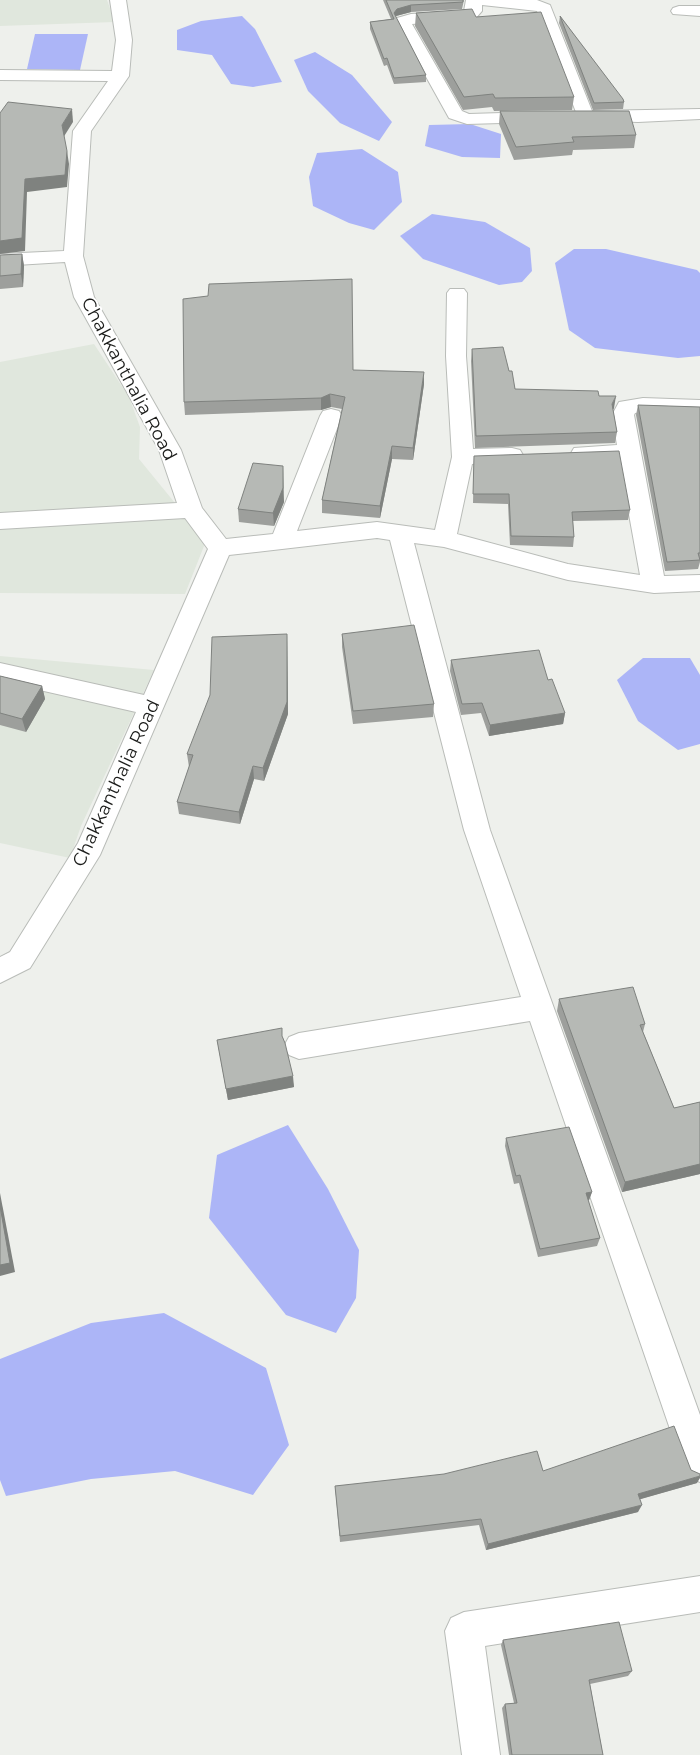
<svg xmlns="http://www.w3.org/2000/svg" width="700" height="1755" viewBox="0 0 700 1755" font-family="Montserrat,sans-serif">
<rect width="100%" height="100%" fill="#eef0ec"/>
<g fill="#e0e7dd">
<path d="M 0,0 L 107,0 L 115,22 L 0,26 Z"/>
<path d="M 94,344 L 129,397 L 140,427 L 139,459 L 206,541 L 185,594 L 0,593 L 0,362 Z"/>
<path d="M 0,656 L 154,670 L 81,826 L 70,858 L 0,843 Z"/>
</g>
<g fill="#acb5f7">
<path d="M 242,16 L 255,29 L 282,82 L 253,87 L 231,84 L 212,55 L 177,50 L 177,30 L 201,21 Z"/>
<path d="M 35,34 L 88,34 L 80,70 L 27,69 Z"/>
<path d="M 315,52 L 352,75 L 392,122 L 379,141 L 340,123 L 308,91 L 294,60 Z"/>
<path d="M 470,124 L 501,134 L 500,158 L 462,157 L 425,146 L 429,125 Z"/>
<path d="M 362,149 L 398,172 L 402,202 L 374,230 L 349,223 L 313,206 L 309,177 L 317,153 Z"/>
<path d="M 432,214 L 485,222 L 530,248 L 532,271 L 522,282 L 499,285 L 423,259 L 400,236 Z"/>
<path d="M 574,249 L 606,249 L 697,270 L 700,273 L 700,356 L 678,358 L 595,348 L 569,330 L 555,263 Z"/>
<path d="M 643,658 L 690,658 L 700,675 L 700,744 L 678,750 L 638,721 L 617,680 Z"/>
<path d="M 288,1125 L 328,1189 L 359,1250 L 356,1298 L 336,1333 L 286,1315 L 209,1218 L 217,1155 Z"/>
<path d="M 164,1313 L 266,1368 L 289,1445 L 253,1495 L 175,1471 L 91,1479 L 6,1496 L 0,1480 L 0,1359 L 91,1323 Z"/>
</g>
<g fill="none" stroke-linecap="round" stroke-linejoin="round">
<defs>
<g id="minor">
<path d="M 110,0 L 126,0 L 132,40 L 129,76 L 91,131 L 83,256 L 94,297 L 181,450 L 202,508 L 226,539 L 273,534 L 320,416 L 323,411 L 331,409 L 339,411 L 342,416 L 297,531 L 377,522 L 435,530 L 452,457 L 446,356 L 447,293 L 450,289 L 464,289 L 467,293 L 466,356 L 473,449 L 512,448 L 520,450 L 523,455 L 520,460 L 472,464 L 457,534 L 568,564 L 640,575 L 619,459 L 582,460 L 574,458 L 571,453 L 574,448 L 617,445 L 612,415 L 619,402 L 643,398 L 700,400 L 700,414 L 643,412 L 635,413 L 634,415 L 664,576 L 700,575 L 700,591 L 654,593 L 568,580 L 444,547 L 414,543 L 490,830 L 700,1415 L 700,1482 L 688,1476 L 682,1464 L 530,1021 L 299,1059 L 289,1055 L 284,1046 L 289,1037 L 299,1033 L 521,997 L 464,830 L 390,540 L 377,538 L 229,555 L 100,855 L 30,968 L 0,983 L 0,957 L 10,952 L 78,843 L 136,712 L 0,681 L 0,663 L 144,695 L 208,549 L 185,518 L 0,529 L 0,513 L 177,503 L 159,450 L 74,297 L 65,262 L 0,266 L 0,254 L 64,251 L 73,131 L 108,81 L 0,80 L 0,70 L 112,71 L 116,40 Z"/>
<path d="M 466,0 L 537,0 L 550,5 L 592,111 L 700,109 L 700,119 L 638,122 L 579,120 L 537,11 L 482,5 L 482,11 L 475,19 L 412,24 L 462,111 L 469,114 L 537,112 L 543,113 L 546,117 L 543,121 L 537,122 L 467,124 L 449,118 L 395,21 L 397,18 L 411,14 L 464,11 Z"/>
<path d="M 679,6 L 700,6 L 700,16 L 673,14 L 671,11 L 673,8 Z"/>
<path d="M 700,1576 L 700,1612 L 485,1646 L 500,1755 L 462,1755 L 445,1631 L 451,1618 L 464,1612 Z"/>
</g>
</defs>
<use href="#minor" stroke="#b9bcb8" stroke-width="2"/>
<use href="#minor" fill="#fff" fill-rule="evenodd"/>
</g>
<g fill="#9d9f9c">
<path d="M 383,0 L 464,0 L 462,9 L 411,12 L 396,16 L 396,17 L 426,75 L 426,82 L 394,84 L 387,65 L 384,66 L 370,29 L 370,22 L 391,19 Z"/>
<path d="M 416,13 L 476,17 L 574,97 L 572,110 L 494,111 L 492,107 L 463,110 L 415,26 Z"/>
<path d="M 560,16 L 624,102 L 623,109 L 593,110 L 559,23 Z"/>
<path d="M 500,111 L 636,135 L 634,148 L 573,150 L 572,155 L 514,160 L 499,124 Z"/>
<path d="M 22,254 L 24,266 L 23,287 L 0,289 L 0,255 Z"/>
<path d="M 472,349 L 509,371 L 515,389 L 599,396 L 614,408 L 613,409 L 617,432 L 615,443 L 475,448 L 471,361 Z"/>
<path d="M 353,370 L 424,384 L 413,460 L 392,459 L 380,518 L 322,513 L 322,500 L 342,409 L 331,407 L 321,410 L 185,415 L 184,402 Z"/>
<path d="M 638,405 L 700,407 L 700,562 L 698,569 L 665,571 L 636,415 Z"/>
<path d="M 474,456 L 630,510 L 628,520 L 573,521 L 574,537 L 573,547 L 510,545 L 508,504 L 473,503 Z"/>
<path d="M 284,502 L 274,526 L 239,522 L 238,509 Z"/>
<path d="M 287,634 L 288,714 L 264,781 L 254,779 L 240,824 L 179,814 L 177,802 L 189,767 L 187,754 Z"/>
<path d="M 342,634 L 434,704 L 433,717 L 353,724 L 342,647 Z"/>
<path d="M 451,660 L 548,680 L 565,713 L 563,724 L 489,736 L 481,713 L 461,715 L 450,671 Z"/>
<path d="M 0,676 L 42,686 L 45,699 L 26,732 L 0,725 Z"/>
<path d="M 559,999 L 645,1024 L 643,1032 L 674,1108 L 700,1102 L 700,1174 L 622,1192 L 557,1011 Z"/>
<path d="M 283,1038 L 294,1087 L 228,1100 L 217,1040 Z"/>
<path d="M 506,1138 L 592,1192 L 589,1200 L 588,1200 L 600,1238 L 597,1246 L 538,1257 L 519,1183 L 514,1184 L 505,1146 Z"/>
<path d="M 691,1470 L 697,1483 L 640,1499 L 638,1512 L 486,1550 L 479,1525 L 340,1542 L 335,1486 L 543,1471 Z"/>
<path d="M 503,1640 L 632,1671 L 628,1676 L 590,1684 L 603,1755 L 509,1755 L 502,1708 L 505,1704 L 514,1703 L 501,1645 Z"/>
</g>
<g fill="#7f827f">
<path d="M 411,5 L 411,12 L 396,16 L 393,20 L 394,13 L 397,9 Z"/>
<path d="M 72,109 L 73,122 L 63,138 L 62,125 Z"/>
<path d="M 67,151 L 69,164 L 67,187 L 27,192 L 25,251 L 0,254 L 0,241 L 25,179 Z"/>
<path d="M 22,254 L 24,266 L 23,287 L 21,274 Z"/>
<path d="M 424,372 L 424,384 L 413,460 L 413,448 Z"/>
<path d="M 330,394 L 331,407 L 321,410 L 321,398 Z"/>
<path d="M 616,396 L 614,408 L 610,415 L 612,404 Z"/>
<path d="M 392,446 L 392,459 L 380,518 L 380,506 Z"/>
<path d="M 283,466 L 284,502 L 274,526 L 273,513 Z"/>
<path d="M 287,634 L 288,714 L 264,781 L 263,768 Z"/>
<path d="M 42,686 L 45,699 L 26,732 L 22,719 Z"/>
<path d="M 565,713 L 563,724 L 489,736 L 490,725 Z"/>
<path d="M 253,766 L 254,779 L 240,824 L 239,812 Z"/>
<path d="M 293,1076 L 294,1087 L 228,1100 L 226,1089 Z"/>
<path d="M 700,1164 L 700,1174 L 622,1192 L 625,1182 Z"/>
<path d="M 592,1192 L 589,1200 L 584,1201 L 586,1193 Z"/>
<path d="M 0,1193 L 15,1272 L 0,1276 Z"/>
<path d="M 700,1476 L 700,1478 L 697,1483 L 634,1501 L 638,1494 Z"/>
<path d="M 642,1505 L 638,1512 L 486,1550 L 488,1544 Z"/>
</g>
<g fill="#b6b9b5" stroke="#7f827f">
<path d="M 386,0 L 463,0 L 463,2 L 411,5 L 397,9 L 394,13 L 426,75 L 394,78 L 387,58 L 384,59 L 370,22 L 394,19 Z"/>
<path d="M 472,9 L 476,17 L 541,12 L 574,97 L 495,98 L 493,94 L 464,97 L 416,13 Z"/>
<path d="M 560,16 L 623,99 L 624,102 L 594,103 Z"/>
<path d="M 8,102 L 72,109 L 62,125 L 67,151 L 65,175 L 25,179 L 22,238 L 0,241 L 0,113 Z"/>
<path d="M 500,111 L 629,111 L 636,135 L 572,137 L 574,142 L 516,147 Z"/>
<path d="M 22,254 L 21,274 L 0,276 L 0,255 Z"/>
<path d="M 352,279 L 353,370 L 424,372 L 413,448 L 392,446 L 380,506 L 322,500 L 345,397 L 330,394 L 321,398 L 184,402 L 183,299 L 208,296 L 209,284 Z"/>
<path d="M 503,347 L 509,371 L 512,371 L 515,389 L 598,391 L 599,396 L 616,396 L 612,404 L 617,432 L 476,436 L 472,349 Z"/>
<path d="M 638,405 L 700,407 L 700,553 L 698,553 L 700,560 L 667,562 Z"/>
<path d="M 619,451 L 630,510 L 572,512 L 574,537 L 511,536 L 509,494 L 473,494 L 474,456 Z"/>
<path d="M 253,463 L 283,466 L 283,488 L 273,513 L 238,509 Z"/>
<path d="M 414,625 L 434,704 L 353,711 L 342,634 Z"/>
<path d="M 287,634 L 287,702 L 263,768 L 253,766 L 239,812 L 177,802 L 193,755 L 187,754 L 210,695 L 212,637 Z"/>
<path d="M 539,650 L 548,680 L 552,679 L 565,713 L 490,725 L 482,703 L 462,704 L 451,660 Z"/>
<path d="M 0,676 L 42,686 L 22,719 L 0,713 Z"/>
<path d="M 633,987 L 645,1024 L 640,1025 L 674,1108 L 700,1102 L 700,1164 L 625,1182 L 559,999 Z"/>
<path d="M 282,1028 L 282,1036 L 285,1043 L 293,1076 L 226,1089 L 217,1040 Z"/>
<path d="M 569,1127 L 592,1192 L 586,1193 L 600,1238 L 540,1249 L 520,1175 L 516,1176 L 506,1138 Z"/>
<path d="M 0,1206 L 10,1263 L 0,1265 Z"/>
<path d="M 674,1426 L 691,1470 L 700,1474 L 700,1476 L 638,1494 L 642,1505 L 488,1544 L 481,1519 L 340,1536 L 335,1486 L 444,1474 L 537,1451 L 543,1471 Z"/>
<path d="M 619,1622 L 632,1671 L 589,1680 L 603,1755 L 512,1755 L 505,1704 L 517,1703 L 503,1640 Z"/>
</g>
<g text-anchor="middle" stroke-width="4" stroke-linejoin="round" paint-order="stroke">
<g font-size="18" fill="#1a1b19" stroke="#fff">
<text transform="translate(129 379) rotate(62)" y="6">Chakkanthalia Road</text>
<text transform="translate(116 783) rotate(-65)" y="6">Chakkanthalia Road</text>
</g>
</g>
</svg>
